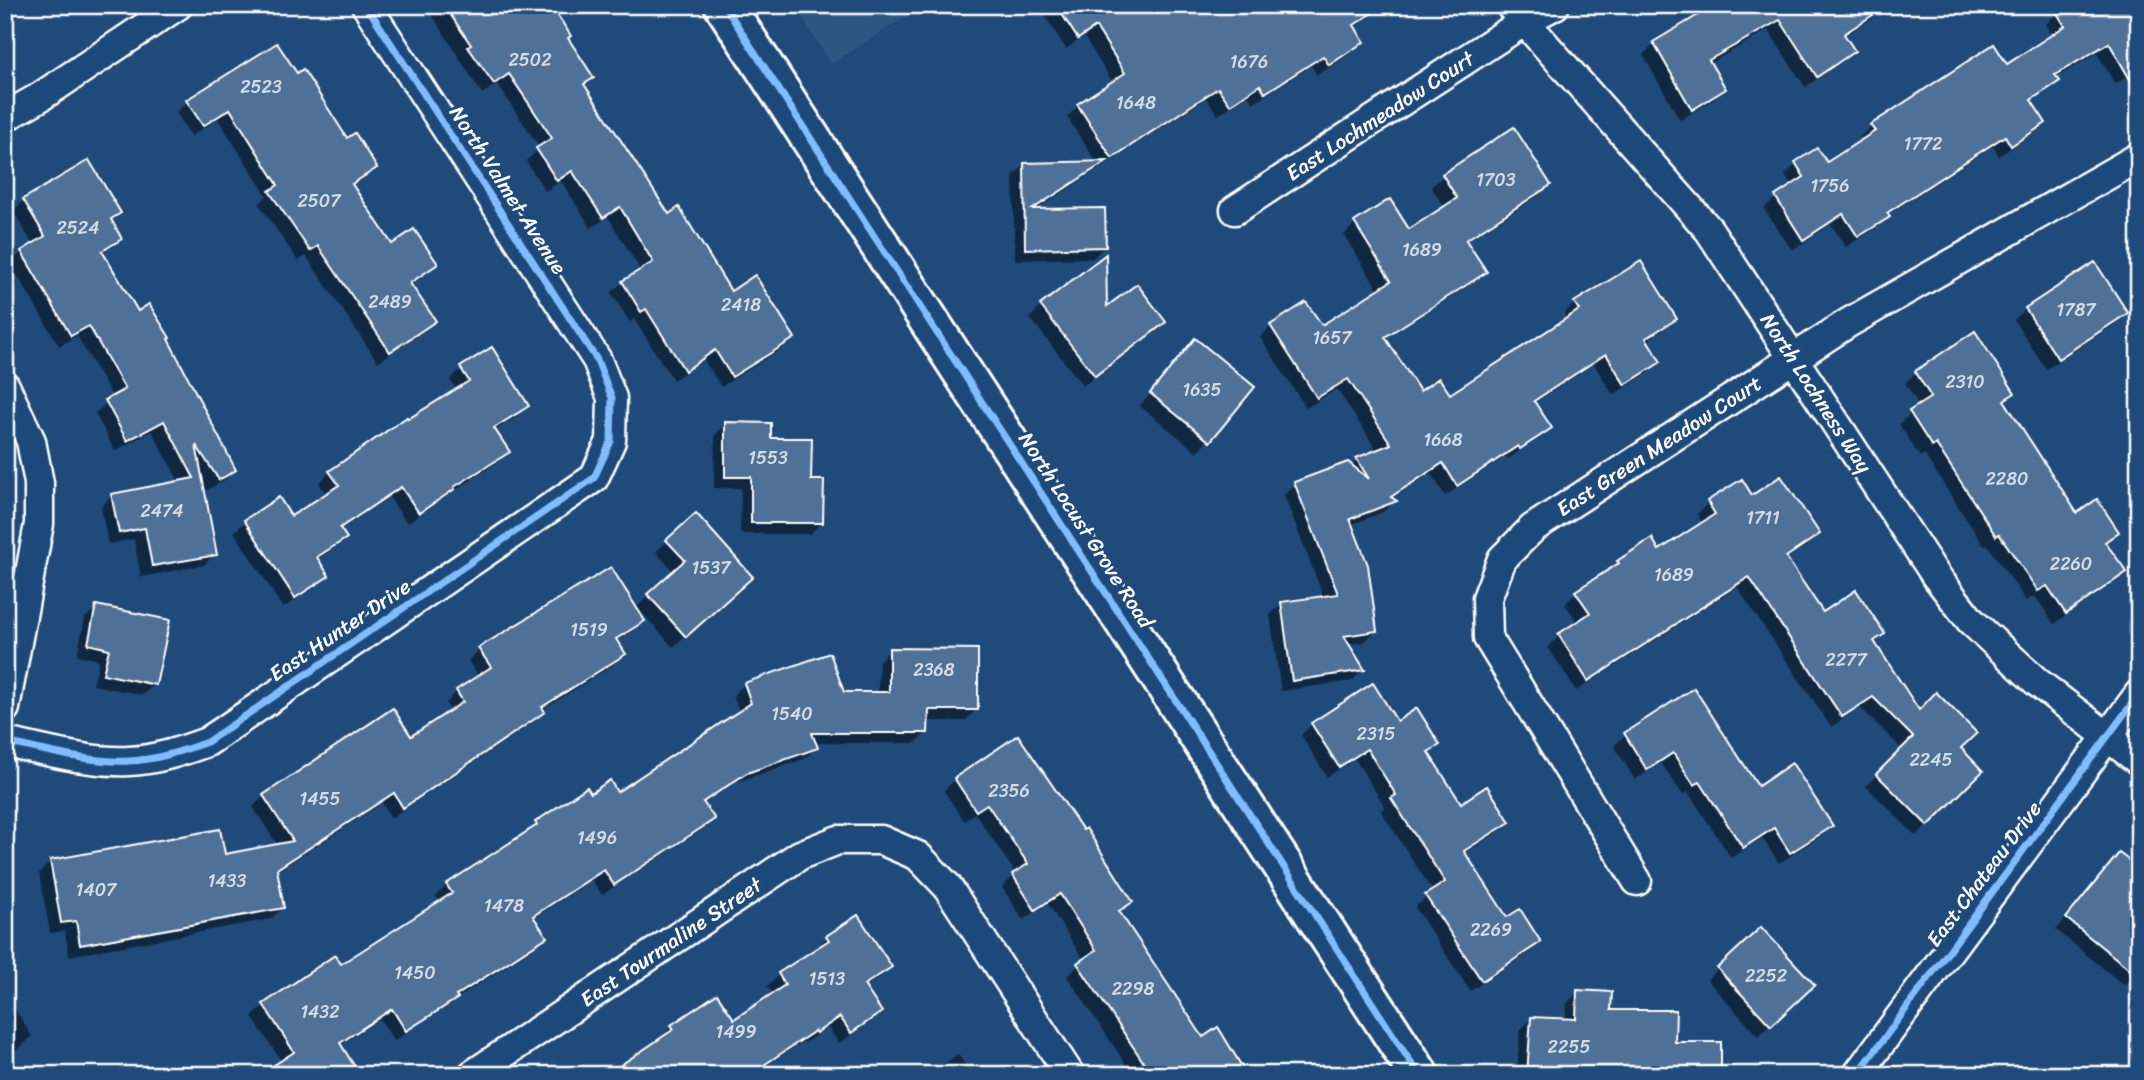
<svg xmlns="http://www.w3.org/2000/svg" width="2144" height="1080" viewBox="0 0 2144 1080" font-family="Sriracha,sans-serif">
<rect width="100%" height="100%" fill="#1f4a7a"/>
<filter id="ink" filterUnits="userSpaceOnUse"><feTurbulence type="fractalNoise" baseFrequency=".0143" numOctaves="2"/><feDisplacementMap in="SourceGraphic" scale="14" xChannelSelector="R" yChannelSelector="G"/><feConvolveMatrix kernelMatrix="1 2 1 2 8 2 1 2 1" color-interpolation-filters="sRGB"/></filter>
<g filter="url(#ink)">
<path fill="#2e5683" d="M 794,5 L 924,5 L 831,64 Z"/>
<g fill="#0007">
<path d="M 426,5 L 549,5 L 566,39 L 592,77 L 583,86 L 668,216 L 730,293 L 792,338 L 781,349 L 721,387 L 704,360 L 673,380 L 634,319 L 630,322 L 611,293 L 623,282 L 641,271 L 608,217 L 591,228 L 561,181 L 545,191 L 526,161 L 540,148 L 497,84 L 482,94 Z"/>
<path d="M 1056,5 L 1384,5 L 1353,28 L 1362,41 L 1351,53 L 1317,75 L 1311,66 L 1253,103 L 1248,95 L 1218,115 L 1206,98 L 1034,211 L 1104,247 L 1093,258 L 1015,260 L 1013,176 L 1025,165 L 1097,163 L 1067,117 L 1078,106 L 1113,83 L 1084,37 L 1066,49 L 1045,16 Z"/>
<path d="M 1719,5 L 1900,5 L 1882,17 L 1880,13 L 1843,37 L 1853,51 L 1842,62 L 1805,87 L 1768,30 L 1709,64 L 1724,89 L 1713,100 L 1680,120 L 1643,55 L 1654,44 Z"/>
<path d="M 2069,5 L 2139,70 L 2115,84 L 2097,53 L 2055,78 L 2057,81 L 2046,92 L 2030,102 L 2043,123 L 2032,134 L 1999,156 L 1993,146 L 1887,215 L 1876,228 L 1846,247 L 1831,224 L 1792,250 L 1764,209 L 1776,197 L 1792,187 L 1785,175 L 1796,164 L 1816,150 L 1826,164 L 1863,141 L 1860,137 L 1871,126 L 2007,66 L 2053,36 L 2046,24 L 2057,13 Z"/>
<path d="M 296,75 L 346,141 L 375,167 L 352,187 L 391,246 L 435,264 L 409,285 L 434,321 L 423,332 L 378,362 L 306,256 L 298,261 L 259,204 L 267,196 L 218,119 L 191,136 L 176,113 L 187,102 Z"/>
<path d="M 1513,130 L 1549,185 L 1538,196 L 1466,242 L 1484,272 L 1473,283 L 1384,339 L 1419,394 L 1449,397 L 1567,320 L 1564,314 L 1575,303 L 1675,319 L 1663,330 L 1646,341 L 1659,362 L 1647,374 L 1613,395 L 1594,364 L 1534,403 L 1549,428 L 1538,439 L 1508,459 L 1506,456 L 1445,496 L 1431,473 L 1391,499 L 1394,501 L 1383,512 L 1351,525 L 1375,631 L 1364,642 L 1347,644 L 1363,670 L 1352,681 L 1281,691 L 1270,615 L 1282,604 L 1324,598 L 1284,495 L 1295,484 L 1351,466 L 1357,460 L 1378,452 L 1337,389 L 1306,408 L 1260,337 L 1271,326 L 1321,328 L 1379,291 L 1344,235 L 1355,224 L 1390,202 L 1408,231 L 1445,208 L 1431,187 L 1443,176 Z"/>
<path d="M 24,200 L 118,213 L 110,222 L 120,239 L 102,254 L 234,469 L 223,481 L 207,490 L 201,482 L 215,554 L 204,565 L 141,577 L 134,539 L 108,544 L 101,507 L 112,495 L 179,482 L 152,431 L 115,451 L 95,413 L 113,398 L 77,336 L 59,346 L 10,263 L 22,252 L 33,245 L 13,211 Z"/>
<path d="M 2095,265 L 2126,313 L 2115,324 L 2046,369 L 2014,320 L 2026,309 Z"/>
<path d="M 1041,306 L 1105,310 L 1163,322 L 1083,386 L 1030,318 Z"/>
<path d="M 1195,340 L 1253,387 L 1197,452 L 1140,406 Z"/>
<path d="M 461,369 L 527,406 L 516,417 L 494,431 L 508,452 L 496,463 L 407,523 L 389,497 L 340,530 L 344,538 L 333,549 L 316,560 L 326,575 L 315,587 L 283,608 L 234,532 L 246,521 L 291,518 L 327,495 L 319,483 L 330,472 L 457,390 L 450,380 Z"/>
<path d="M 1916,372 L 2013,392 L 2003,402 L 2076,515 L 2117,532 L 2105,544 L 2124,572 L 2113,583 L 2054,624 L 2035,596 L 2026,601 L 1987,544 L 1984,546 L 1924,454 L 1920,457 L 1899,424 L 1919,406 L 1905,383 Z"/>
<path d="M 726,424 L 769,440 L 810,482 L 822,522 L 810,534 L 740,534 L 741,488 L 714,488 L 715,435 Z"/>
<path d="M 1752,498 L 1817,534 L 1806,546 L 1785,559 L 1823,614 L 1883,634 L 1873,644 L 1919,712 L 1981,771 L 1916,836 L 1866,786 L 1903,750 L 1860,707 L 1831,727 L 1737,587 L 1576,691 L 1548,647 L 1559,636 L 1578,623 L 1565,604 L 1577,592 L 1652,541 L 1659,552 L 1703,524 L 1697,514 L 1708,503 Z"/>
<path d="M 695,515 L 739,588 L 673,647 L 637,607 L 674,572 L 656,552 Z"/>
<path d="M 97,607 L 154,684 L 143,695 L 93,685 L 99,660 L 77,655 L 85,618 Z"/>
<path d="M 642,621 L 631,632 L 616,641 L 624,654 L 613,665 L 542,710 L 543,712 L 532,723 L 391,818 L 382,803 L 276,872 L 282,908 L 271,919 L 69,956 L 65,931 L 50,933 L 39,873 L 50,862 L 223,856 L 278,846 L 253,807 L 264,796 L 411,738 L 451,712 L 446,703 L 457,691 L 479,677 L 468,661 L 479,650 Z"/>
<path d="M 890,650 L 976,710 L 965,721 L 927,721 L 927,732 L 915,743 L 814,743 L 816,748 L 804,759 L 733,783 L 702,804 L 712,819 L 701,830 L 602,895 L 592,880 L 533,918 L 545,937 L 533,948 L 394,1041 L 380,1019 L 339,1046 L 282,1062 L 252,1017 L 264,1005 L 335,958 L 340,966 L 440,903 L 436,896 L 447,885 L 524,835 L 536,823 L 590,796 L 617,794 L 739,712 L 733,695 L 745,684 L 842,693 L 878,693 L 879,661 Z"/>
<path d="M 1694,690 L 1757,788 L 1831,825 L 1819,837 L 1779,863 L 1762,838 L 1731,858 L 1688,792 L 1683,795 L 1661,763 L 1635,780 L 1614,746 L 1625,735 Z"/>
<path d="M 1397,723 L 1438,744 L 1427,754 L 1461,806 L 1508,821 L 1496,833 L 1464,854 L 1506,919 L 1539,942 L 1528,953 L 1470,991 L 1415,907 L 1433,892 L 1381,811 L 1385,807 L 1355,759 L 1327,777 L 1301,735 L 1312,724 Z"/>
<path d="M 1018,737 L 1131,902 L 1118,914 L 1202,1039 L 1245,1075 L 1133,1075 L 1067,976 L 1084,960 L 1048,904 L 1023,920 L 1002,887 L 1016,874 L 975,813 L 964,821 L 944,791 L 955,779 Z"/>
<path d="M 2108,866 L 2135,974 L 2124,985 L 2056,930 Z"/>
<path d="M 827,937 L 890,966 L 879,978 L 864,987 L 880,1012 L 869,1023 L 839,1043 L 828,1027 L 804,1043 L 803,1041 L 752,1075 L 610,1075 L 662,1039 L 661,1038 L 672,1026 L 733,1022 L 773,995 L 767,986 L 779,975 L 817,950 L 816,948 Z"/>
<path d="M 1718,969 L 1801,996 L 1758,1036 L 1707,980 Z"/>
<path d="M 1578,992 L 1609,1011 L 1674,1044 L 1719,1075 L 1517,1075 L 1520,1030 L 1531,1019 L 1566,1021 L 1567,1003 Z"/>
<path d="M 5,994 L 32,1036 L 21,1047 L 5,1057 Z"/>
<path d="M 958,1054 L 972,1075 L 928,1075 Z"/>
<path d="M 235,1066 L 241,1075 L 222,1075 Z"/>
</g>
<g fill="#507197" stroke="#fff" stroke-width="2">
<path d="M 444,5 L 551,5 L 571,36 L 568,38 L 594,78 L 584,84 L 669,214 L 679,207 L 731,291 L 755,275 L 795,338 L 732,377 L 715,350 L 685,371 L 646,309 L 641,312 L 622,281 L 653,262 L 620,207 L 603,218 L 572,171 L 557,181 L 536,148 L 552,138 L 509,74 L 494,84 L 468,47 L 471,45 Z"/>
<path d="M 1056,5 L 1384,5 L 1354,25 L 1364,42 L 1329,65 L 1323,56 L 1265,93 L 1260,85 L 1230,105 L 1218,88 L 1112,158 L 1077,104 L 1125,73 L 1096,27 L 1078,39 Z"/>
<path d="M 1715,5 L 1888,5 L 1844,34 L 1855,51 L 1817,77 L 1780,20 L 1709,60 L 1726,89 L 1692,110 L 1653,42 Z"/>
<path d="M 2052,5 L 2139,5 L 2139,95 L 2109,43 L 2055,75 L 2060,81 L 2031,100 L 2046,123 L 2011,146 L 2005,136 L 1887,213 L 1890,217 L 1858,237 L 1843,214 L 1803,240 L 1775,196 L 1804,177 L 1795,162 L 1817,148 L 1827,162 L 1875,131 L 1870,125 L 1994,44 L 2007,64 L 2065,26 Z"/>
<path d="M 277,43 L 297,73 L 303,69 L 347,138 L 355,133 L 377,168 L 352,184 L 392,244 L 414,229 L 438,264 L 410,283 L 436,321 L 390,352 L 318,246 L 310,251 L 269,191 L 278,185 L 230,109 L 203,126 L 186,100 Z"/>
<path d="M 1514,127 L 1551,185 L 1466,240 L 1487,272 L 1385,337 L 1420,391 L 1439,378 L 1450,394 L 1579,310 L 1574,302 L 1641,261 L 1677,319 L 1646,338 L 1661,362 L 1625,385 L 1606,354 L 1534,401 L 1552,428 L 1520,449 L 1518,446 L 1457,486 L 1443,463 L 1391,497 L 1397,501 L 1350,519 L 1368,565 L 1377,631 L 1344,636 L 1365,670 L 1292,681 L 1281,602 L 1338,594 L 1294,482 L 1348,462 L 1369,479 L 1356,458 L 1391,444 L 1348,379 L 1317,398 L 1270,325 L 1306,302 L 1322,325 L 1391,281 L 1354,222 L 1390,199 L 1409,229 L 1457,198 L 1442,174 Z"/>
<path d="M 89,160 L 121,213 L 111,219 L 122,239 L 102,251 L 138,311 L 149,304 L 170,338 L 168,339 L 236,470 L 219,480 L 196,445 L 217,555 L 152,566 L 145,528 L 119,533 L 111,494 L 194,478 L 164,421 L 127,441 L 105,400 L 125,389 L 89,326 L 71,336 L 21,251 L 45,236 L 23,199 Z"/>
<path d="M 1107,161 L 1033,209 L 1105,208 L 1106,247 L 1025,249 L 1024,163 Z"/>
<path d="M 1106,254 L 1107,306 L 1137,284 L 1166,322 L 1095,376 L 1040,305 Z"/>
<path d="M 2095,262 L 2128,313 L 2058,359 L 2025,308 Z"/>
<path d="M 1975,331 L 2015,393 L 2004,400 L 2077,513 L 2097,499 L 2119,532 L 2105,542 L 2127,572 L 2066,614 L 2047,586 L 2038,591 L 1999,534 L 1996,536 L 1936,444 L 1932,447 L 1909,411 L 1931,397 L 1915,371 Z"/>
<path d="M 1195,338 L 1255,387 L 1210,442 L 1150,393 Z"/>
<path d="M 492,347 L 529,406 L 494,428 L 510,452 L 454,487 L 455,489 L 419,513 L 401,487 L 340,528 L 347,538 L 317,557 L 329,576 L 295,598 L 244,520 L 279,497 L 291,516 L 339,485 L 329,471 L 407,417 L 408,419 L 469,381 L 460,367 Z"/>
<path d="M 725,422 L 771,423 L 771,438 L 812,438 L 811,480 L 824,480 L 823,523 L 751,523 L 751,477 L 725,477 Z"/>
<path d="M 1781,476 L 1820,534 L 1786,557 L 1823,612 L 1856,590 L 1885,634 L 1874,641 L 1919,710 L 1936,692 L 1977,733 L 1961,748 L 1983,771 L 1928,826 L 1876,774 L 1913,737 L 1873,697 L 1842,717 L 1749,577 L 1588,681 L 1558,634 L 1590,613 L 1575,591 L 1619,563 L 1617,561 L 1652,538 L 1659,550 L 1715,514 L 1707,501 L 1742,479 L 1752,495 Z"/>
<path d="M 696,513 L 753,577 L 686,637 L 647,594 L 685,560 L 666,540 Z"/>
<path d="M 611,567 L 645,621 L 616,639 L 626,654 L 542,707 L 545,712 L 403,808 L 394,793 L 277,869 L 284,908 L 80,945 L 76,921 L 61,923 L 50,860 L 220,829 L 225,854 L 293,841 L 263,795 L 393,708 L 411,736 L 463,702 L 456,690 L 491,667 L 478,648 Z"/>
<path d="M 96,605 L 170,620 L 156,685 L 103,674 L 109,649 L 88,644 Z"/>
<path d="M 889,648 L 978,649 L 978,710 L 929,710 L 928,733 L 812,733 L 818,748 L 747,773 L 703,802 L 715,819 L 683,840 L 614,885 L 604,870 L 533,916 L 547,937 L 456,996 L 458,998 L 406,1031 L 392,1009 L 340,1043 L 360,1075 L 259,1075 L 294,1052 L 263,1004 L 335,955 L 341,964 L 452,893 L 446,884 L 537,825 L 535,822 L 587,787 L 591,793 L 610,780 L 617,792 L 751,703 L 744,683 L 830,653 L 844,692 L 889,692 Z"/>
<path d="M 1373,683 L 1397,721 L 1417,708 L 1440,745 L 1428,752 L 1461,803 L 1487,786 L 1510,822 L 1464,851 L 1507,917 L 1520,909 L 1541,942 L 1482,981 L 1425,895 L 1445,882 L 1391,798 L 1396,795 L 1367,749 L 1339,767 L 1311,723 Z"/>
<path d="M 1694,688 L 1758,786 L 1792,763 L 1833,826 L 1790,853 L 1774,828 L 1743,848 L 1700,782 L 1694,785 L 1673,753 L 1647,770 L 1624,733 Z"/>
<path d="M 1018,735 L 1083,830 L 1086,828 L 1133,902 L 1119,911 L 1203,1037 L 1218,1027 L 1247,1075 L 1152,1075 L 1077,963 L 1096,950 L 1060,894 L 1035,910 L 1012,874 L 1028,864 L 987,804 L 976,811 L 954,778 Z"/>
<path d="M 2119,853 L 2139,868 L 2139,977 L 2066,918 Z"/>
<path d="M 858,915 L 892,967 L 864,985 L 882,1012 L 851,1033 L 840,1017 L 816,1033 L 815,1031 L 749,1075 L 606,1075 L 674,1029 L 671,1025 L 717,994 L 734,1019 L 785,985 L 778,973 L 829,940 L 826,936 Z"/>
<path d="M 1761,927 L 1815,985 L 1771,1026 L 1717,968 Z"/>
<path d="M 1577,990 L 1612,992 L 1611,1010 L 1676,1010 L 1675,1042 L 1721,1042 L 1721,1075 L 1527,1075 L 1531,1017 L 1576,1019 Z"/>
</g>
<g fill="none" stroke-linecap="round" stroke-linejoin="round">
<defs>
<g id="street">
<path d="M 1510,5 L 1709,230 L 1936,576 L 1971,621 L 2037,682 L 2139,761"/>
<path d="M 5,117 L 40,97 L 178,5"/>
<path d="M 1235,210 L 1525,21 L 1555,5"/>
<path d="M 5,386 L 31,441 L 39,483 L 39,524 L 5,708"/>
<path d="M 5,742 C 45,750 88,763 129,761 C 156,760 182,751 207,742 L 594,478 L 611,441 L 612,398 L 597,360 L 366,5"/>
<path d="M 1637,881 L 1488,638 L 1487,598 L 1502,559 L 1533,528 L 1848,323 L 2139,157"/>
<path d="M 472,1075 L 800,855 L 838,840 L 881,840 L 918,856 L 947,886 L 1070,1075"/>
<path d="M 1857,1075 L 2139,694"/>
</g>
<path id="secondary" d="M 724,5 L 1419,1075"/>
</defs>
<use href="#street" stroke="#fff" stroke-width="33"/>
<use href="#secondary" stroke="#fff" stroke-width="44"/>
<use href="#street" stroke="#1f4a7a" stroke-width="28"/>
<use href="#secondary" stroke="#1f4a7a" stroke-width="38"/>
<defs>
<g id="cycleway">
<path d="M 724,5 L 1419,1075"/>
<path d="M 5,742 C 45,750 88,763 129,761 C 156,760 182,751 207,742 L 594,478 L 611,441 L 612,398 L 597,360 L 366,5"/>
<path d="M 1857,1075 L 2139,694"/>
</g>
</defs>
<use href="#cycleway" stroke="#1f4a7a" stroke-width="11"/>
<use href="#cycleway" stroke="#80bcff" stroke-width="7"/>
</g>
</g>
<g text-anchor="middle" stroke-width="6" stroke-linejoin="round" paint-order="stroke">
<g font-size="18" fill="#d3dce5">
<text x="530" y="66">2502</text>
<text x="1249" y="68">1676</text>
<text x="261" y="93">2523</text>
<text x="1136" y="109">1648</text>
<text x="1923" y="150">1772</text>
<text x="1496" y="186">1703</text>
<text x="1830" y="192">1756</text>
<text x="319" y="207">2507</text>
<text x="78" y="234">2524</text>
<text x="1422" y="256">1689</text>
<text x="390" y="308">2489</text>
<text x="741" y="311">2418</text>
<text x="2076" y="316">1787</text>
<text x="1332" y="344">1657</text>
<text x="1965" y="388">2310</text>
<text x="1202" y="396">1635</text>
<text x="1443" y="446">1668</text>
<text x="768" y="464">1553</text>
<text x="2007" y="485">2280</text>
<text x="162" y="517">2474</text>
<text x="1763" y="524">1711</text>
<text x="2071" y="570">2260</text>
<text x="711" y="574">1537</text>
<text x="1674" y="581">1689</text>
<text x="589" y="636">1519</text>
<text x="1846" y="666">2277</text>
<text x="934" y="676">2368</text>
<text x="792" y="720">1540</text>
<text x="1376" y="740">2315</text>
<text x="1931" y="766">2245</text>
<text x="1009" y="797">2356</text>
<text x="320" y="805">1455</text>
<text x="597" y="844">1496</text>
<text x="227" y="887">1433</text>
<text x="96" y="896">1407</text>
<text x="504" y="912">1478</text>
<text x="1491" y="936">2269</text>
<text x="415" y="979">1450</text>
<text x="1766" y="982">2252</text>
<text x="827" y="985">1513</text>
<text x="1133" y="995">2298</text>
<text x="320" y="1018">1432</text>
<text x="736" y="1038">1499</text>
<text x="1569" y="1053">2255</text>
</g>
<g font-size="21" fill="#fff" stroke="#1f4a7a">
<text transform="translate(1380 116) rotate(-33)" y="7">East Lochmeadow Court</text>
<text transform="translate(508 190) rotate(57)" y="7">North Valmet Avenue</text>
<text transform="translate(1816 393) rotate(57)" y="7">North Lochness Way</text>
<text transform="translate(1659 446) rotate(-33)" y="7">East Green Meadow Court</text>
<text transform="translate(1086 530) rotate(57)" y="7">North Locust Grove Road</text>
<text transform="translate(340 630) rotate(-34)" y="7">East Hunter Drive</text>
<text transform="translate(1984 874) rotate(-53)" y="7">East Chateau Drive</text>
<text transform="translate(671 942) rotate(-34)" y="7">East Tourmaline Street</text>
</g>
</g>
<rect width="2144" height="1080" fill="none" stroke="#1f4a7a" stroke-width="28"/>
<rect x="14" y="14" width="2116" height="1052" fill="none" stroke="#fff" stroke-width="2.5" filter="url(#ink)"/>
</svg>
